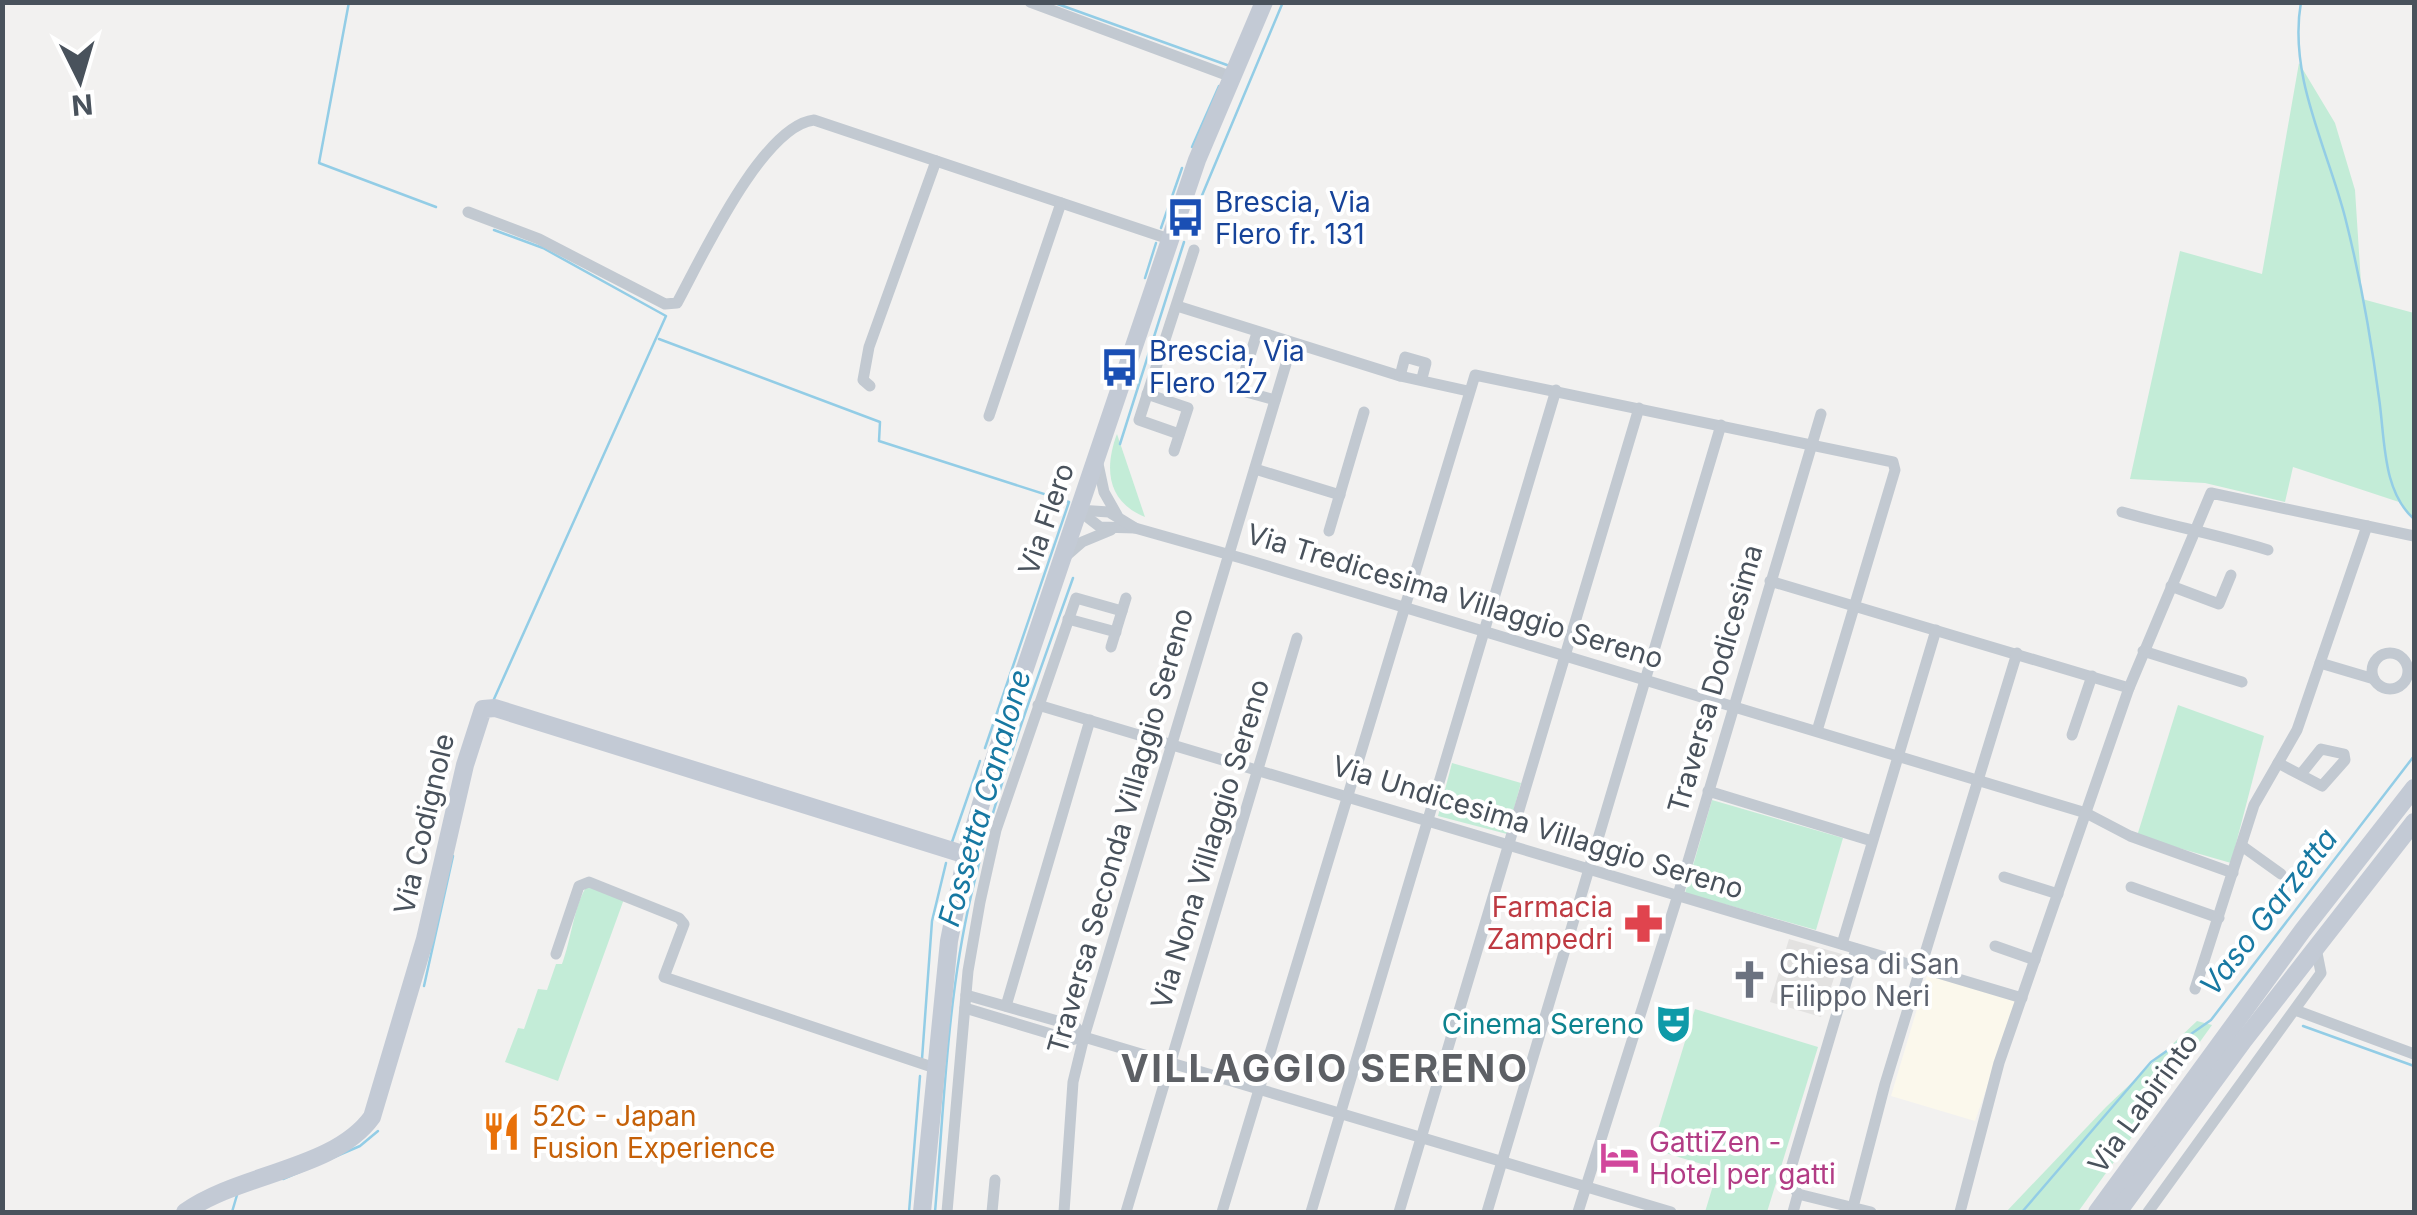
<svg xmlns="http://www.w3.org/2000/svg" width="2417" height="1215" viewBox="0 0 2417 1215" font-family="Inter,sans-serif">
<rect width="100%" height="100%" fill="#f2f1f0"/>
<path fill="#fbf8ec" d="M 1928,972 L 2018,1000 L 1975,1121 L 1891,1096 Z"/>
<path fill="#e3e2e1" d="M 1789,939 L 1842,954 L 1821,1017 L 1770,1002 Z"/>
<g fill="#c3ecd7">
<path d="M 2299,63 L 2335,123 L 2355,190 L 2362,299 L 2414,313 L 2414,519 L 2399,502 L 2293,467 L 2285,502 L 2205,483 L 2130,479 L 2180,251 L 2262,274 Z"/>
<path d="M 1117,434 L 1145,517 C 1107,502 1104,468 1117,434 Z"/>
<path d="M 2178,705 L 2264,736 L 2231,863 L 2137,836 Z"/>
<path d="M 1452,763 L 1521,783 L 1507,834 L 1438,816 Z"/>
<path d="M 1712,800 L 1843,838 L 1816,930 L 1685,893 Z"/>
<path d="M 588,885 L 624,899 L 558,1081 L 505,1062 L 518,1028 L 524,1029 L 538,989 L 547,990 L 556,964 L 562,964 C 571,941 575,900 588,885 Z"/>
<path d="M 1695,1009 L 1818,1047 L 1767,1212 L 1705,1212 L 1718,1169 L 1652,1149 Z"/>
<path d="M 2197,1021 L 2212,1025 L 2078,1212 L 2006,1212 L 2106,1107 Z"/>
</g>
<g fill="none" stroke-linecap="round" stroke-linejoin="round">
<g stroke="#93cde6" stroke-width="2.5">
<path d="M 349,2 L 319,163 L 436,207"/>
<path d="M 1052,2 L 1227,65"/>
<path d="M 2301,2 C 2288,76 2327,147 2345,217 C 2360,276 2371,338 2379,398 C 2385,438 2382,491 2414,519"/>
<path d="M 1192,147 L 1219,86"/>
<path d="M 1190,224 L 1283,2"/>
<path d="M 1161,228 L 1182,168"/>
<path d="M 1145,278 L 1156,243"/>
<path d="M 659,339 L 880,422 L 879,441 L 1069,502 L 985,748"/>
<path d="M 1120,444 L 1184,242"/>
<path d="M 494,699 L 666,316 L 543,248 L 494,230"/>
<path d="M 952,842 L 980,761"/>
<path d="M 424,986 L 453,856"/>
<path d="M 2303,1026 L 2414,1066"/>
<path d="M 922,1059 L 932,921 L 946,863"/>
<path d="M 283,1179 L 360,1146 L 378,1131"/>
<path d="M 232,1212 L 237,1195"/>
<path d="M 909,1212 L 920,1076"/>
<path d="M 935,1212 C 944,1107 947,999 971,896 C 996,788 1036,682 1073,578"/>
<path d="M 2022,1212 L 2151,1062 L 2211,1020 L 2414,756"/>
</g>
<g stroke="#c2c9d1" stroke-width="11">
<path d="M 1030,2 L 1232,77"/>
<path d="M 468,212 L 539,239 L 665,304 L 677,303 C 701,259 762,126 814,120 L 1169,239"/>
<path d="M 1177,306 L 1400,376 L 1468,391"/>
<path d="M 1257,333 L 1239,390 L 1275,400"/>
<path d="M 1400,376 L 1405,357 L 1426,363 L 1422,378"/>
<path d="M 870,386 L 863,380 L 869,347 L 936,161"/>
<path d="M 1147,394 L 1188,408 L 1174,451"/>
<path d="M 989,416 L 1061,203"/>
<path d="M 1179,434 L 1139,420 L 1194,250"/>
<path d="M 1098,464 L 1104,492 L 1117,515"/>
<path d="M 1255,469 L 1340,495"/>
<path d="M 1078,510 L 1100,527 L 1135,528 L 1241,558 L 2086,813 L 2130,836 L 2233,873"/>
<path d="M 1078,510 L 1109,512 L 1135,528"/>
<path d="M 2122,512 C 2171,526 2219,535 2268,550"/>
<path d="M 2367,526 L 2414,536"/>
<path d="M 1329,531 L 1364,412"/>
<path d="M 1067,555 L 1082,542 L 1111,530"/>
<path d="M 1770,581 L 2129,688"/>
<path d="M 2171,586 L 2219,604 L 2231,575"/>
<path d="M 1068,619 L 1116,632"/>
<path d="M 1111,647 L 1126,598"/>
<path d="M 2143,651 L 2242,682"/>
<circle cx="2390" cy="671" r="18"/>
<path d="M 2320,663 L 2374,679"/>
<path d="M 1038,705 L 2022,998"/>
<path d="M 2072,735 L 2092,676"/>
<path d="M 2278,763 L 2322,786 L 2345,760 L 2344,754 L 2321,749 L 2301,774"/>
<path d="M 1708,791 L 1872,841"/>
<path d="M 2242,846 L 2281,874"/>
<path d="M 2004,877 L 2058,894"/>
<path d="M 2131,887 L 2219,918"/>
<path d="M 1842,944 L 1936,630"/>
<path d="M 1995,946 L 2035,960"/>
<path d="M 556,954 L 579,886 L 589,882 L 679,918 L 684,924 L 664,977 L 935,1068"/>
<path d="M 1006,1006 L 1090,720"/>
<path d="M 965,1008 L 1071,1040 L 1084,1037 L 1075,1026 L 966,995"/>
<path d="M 2295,1010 L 2414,1054"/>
<path d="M 1084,1037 L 1671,1212"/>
<path d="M 1798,1194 L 1788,1178 L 1856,949"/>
<path d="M 1798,1194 L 1871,1212"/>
<path d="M 1853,1207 L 1885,1084 L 2017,653"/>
<path d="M 947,1212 L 968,971 L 980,902 L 996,830 L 1076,598 L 1122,611"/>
<path d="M 992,1212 L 995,1180"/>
<path d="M 1064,1212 L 1073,1082 L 1084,1037 L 1292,344"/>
<path d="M 1126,1212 L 1297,638"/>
<path d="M 1222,1212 L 1475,375 L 1893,462 L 1895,470 L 1817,731"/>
<path d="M 1311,1212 L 1556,390"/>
<path d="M 1399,1212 L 1639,408"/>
<path d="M 1487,1212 L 1721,425"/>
<path d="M 1578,1212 L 1678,895 L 1821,414"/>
<path d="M 1793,1212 L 1798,1194"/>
<path d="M 1960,1212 L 1999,1063 L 2129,688 L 2211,493 L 2367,526 L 2297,730 L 2254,805 L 2195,989"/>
<path d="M 2148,1212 L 2321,973 L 2316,948"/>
</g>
<g stroke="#c3cad5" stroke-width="18">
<path d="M 185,1212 C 239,1173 334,1170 372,1117 L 425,939 L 465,765 L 483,709 L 495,708 L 966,855"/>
<path d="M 922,1212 L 949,941 L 966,855 L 993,763 L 1197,160 L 1264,2"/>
<path d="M 2097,1212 L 2303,930 L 2414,788"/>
<path d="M 2118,1212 L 2244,1040 L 2414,822"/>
</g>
</g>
<defs>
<symbol id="bus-bare" viewBox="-9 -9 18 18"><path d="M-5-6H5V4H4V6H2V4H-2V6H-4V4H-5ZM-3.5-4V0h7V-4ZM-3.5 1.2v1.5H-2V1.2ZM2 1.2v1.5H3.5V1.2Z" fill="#1a4fb4" stroke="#fff" stroke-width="2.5" paint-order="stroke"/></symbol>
<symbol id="pharmacy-bare" viewBox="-9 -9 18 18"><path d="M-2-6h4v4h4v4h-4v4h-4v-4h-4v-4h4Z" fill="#e0444e" stroke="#fff" stroke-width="2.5" paint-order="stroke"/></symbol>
<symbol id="church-bare" viewBox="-9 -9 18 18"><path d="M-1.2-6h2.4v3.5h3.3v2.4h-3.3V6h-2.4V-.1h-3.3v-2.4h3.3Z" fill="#6b7280" stroke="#fff" stroke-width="2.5" paint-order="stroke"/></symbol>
<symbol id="theatre-bare" viewBox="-9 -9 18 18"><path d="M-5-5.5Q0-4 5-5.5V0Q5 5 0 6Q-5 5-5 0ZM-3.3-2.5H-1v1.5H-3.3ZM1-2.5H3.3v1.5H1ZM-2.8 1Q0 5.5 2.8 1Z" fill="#0f9aa8" stroke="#fff" stroke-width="2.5" paint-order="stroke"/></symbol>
<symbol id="restaurant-bare" viewBox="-9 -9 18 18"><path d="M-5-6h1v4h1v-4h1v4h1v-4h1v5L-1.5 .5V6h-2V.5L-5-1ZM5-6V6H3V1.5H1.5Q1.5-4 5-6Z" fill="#e8710a" stroke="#fff" stroke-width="2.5" paint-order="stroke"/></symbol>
<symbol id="hotel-bare" viewBox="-9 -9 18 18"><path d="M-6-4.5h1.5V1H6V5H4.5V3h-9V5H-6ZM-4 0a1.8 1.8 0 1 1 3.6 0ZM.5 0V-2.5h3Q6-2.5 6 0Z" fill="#d1479c" stroke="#fff" stroke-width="2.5" paint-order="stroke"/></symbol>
</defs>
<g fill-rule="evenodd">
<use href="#bus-bare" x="1158" y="190" width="55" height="55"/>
<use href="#bus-bare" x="1092" y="340" width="55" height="55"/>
<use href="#pharmacy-bare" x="1616" y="896" width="55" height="55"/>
<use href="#church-bare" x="1722" y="952" width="55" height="55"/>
<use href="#theatre-bare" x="1646" y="996" width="55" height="55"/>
<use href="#restaurant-bare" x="474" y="1104" width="55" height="55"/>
<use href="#hotel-bare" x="1592" y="1130" width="55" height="55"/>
</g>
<g text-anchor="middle" stroke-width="8" stroke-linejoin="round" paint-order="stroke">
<g font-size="28" fill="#164399" stroke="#fff" text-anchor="start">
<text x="1215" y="212">Brescia, Via<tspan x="1215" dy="32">Flero fr. 131</tspan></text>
<text x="1149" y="361">Brescia, Via<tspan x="1149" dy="32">Flero 127</tspan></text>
</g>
<g font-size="28" fill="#49525c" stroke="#fff">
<text transform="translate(1046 519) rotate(-71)" y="10">Via Flero</text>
<text transform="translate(1455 596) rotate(17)" y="10">Via Tredicesima Villaggio Sereno</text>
<text transform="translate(1715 679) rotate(-74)" y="10">Traversa Dodicesima</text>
<text transform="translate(424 824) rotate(-77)" y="10">Via Codignole</text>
<text transform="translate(1538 827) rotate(17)" y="10">Via Undicesima Villaggio Sereno</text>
<text transform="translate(1120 831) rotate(-74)" y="10">Traversa Seconda Villaggio Sereno</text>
<text transform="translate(1210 844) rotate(-73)" y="10">Via Nona Villaggio Sereno</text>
<text transform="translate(2143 1103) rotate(-54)" y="10">Via Labirinto</text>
</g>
<g font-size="28" fill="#be3a42" stroke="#fff" text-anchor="end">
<text x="1613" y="917">Farmacia<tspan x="1613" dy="32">Zampedri</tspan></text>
</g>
<g font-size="28" fill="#5b616d" stroke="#fff" text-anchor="start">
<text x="1779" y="974">Chiesa di San<tspan x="1779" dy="32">Filippo Neri</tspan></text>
</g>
<g font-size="28" fill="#0d838f" stroke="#fff" text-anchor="end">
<text x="1644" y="1034">Cinema Sereno</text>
</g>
<g font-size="28" fill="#c56008" stroke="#fff" text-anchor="start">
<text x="532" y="1126">52C - Japan<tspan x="532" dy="32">Fusion Experience</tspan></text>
</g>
<g font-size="28" fill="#b23c85" stroke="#fff" text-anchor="start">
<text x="1649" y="1152">GattiZen -<tspan x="1649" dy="32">Hotel per gatti</tspan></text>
</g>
<g font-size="30" font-style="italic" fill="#1778a2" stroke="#fff">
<text transform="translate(985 798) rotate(-74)" y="10">Fossetta Canalone</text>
<text transform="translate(2269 912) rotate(-52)" y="10">Vaso Garzetta</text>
</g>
<g font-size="38" font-weight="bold" letter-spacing="2.5" fill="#5d6065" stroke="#fff">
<text x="1325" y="1082">VILLAGGIO SERENO</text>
</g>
</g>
<rect width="2417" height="1215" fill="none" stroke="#49525c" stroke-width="10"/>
<g transform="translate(80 80) rotate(175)" stroke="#ffffff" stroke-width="8" paint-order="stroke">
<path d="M0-8L18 38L0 25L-18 38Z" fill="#49525c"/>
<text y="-15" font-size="28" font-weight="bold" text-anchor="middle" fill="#49525c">N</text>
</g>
</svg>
